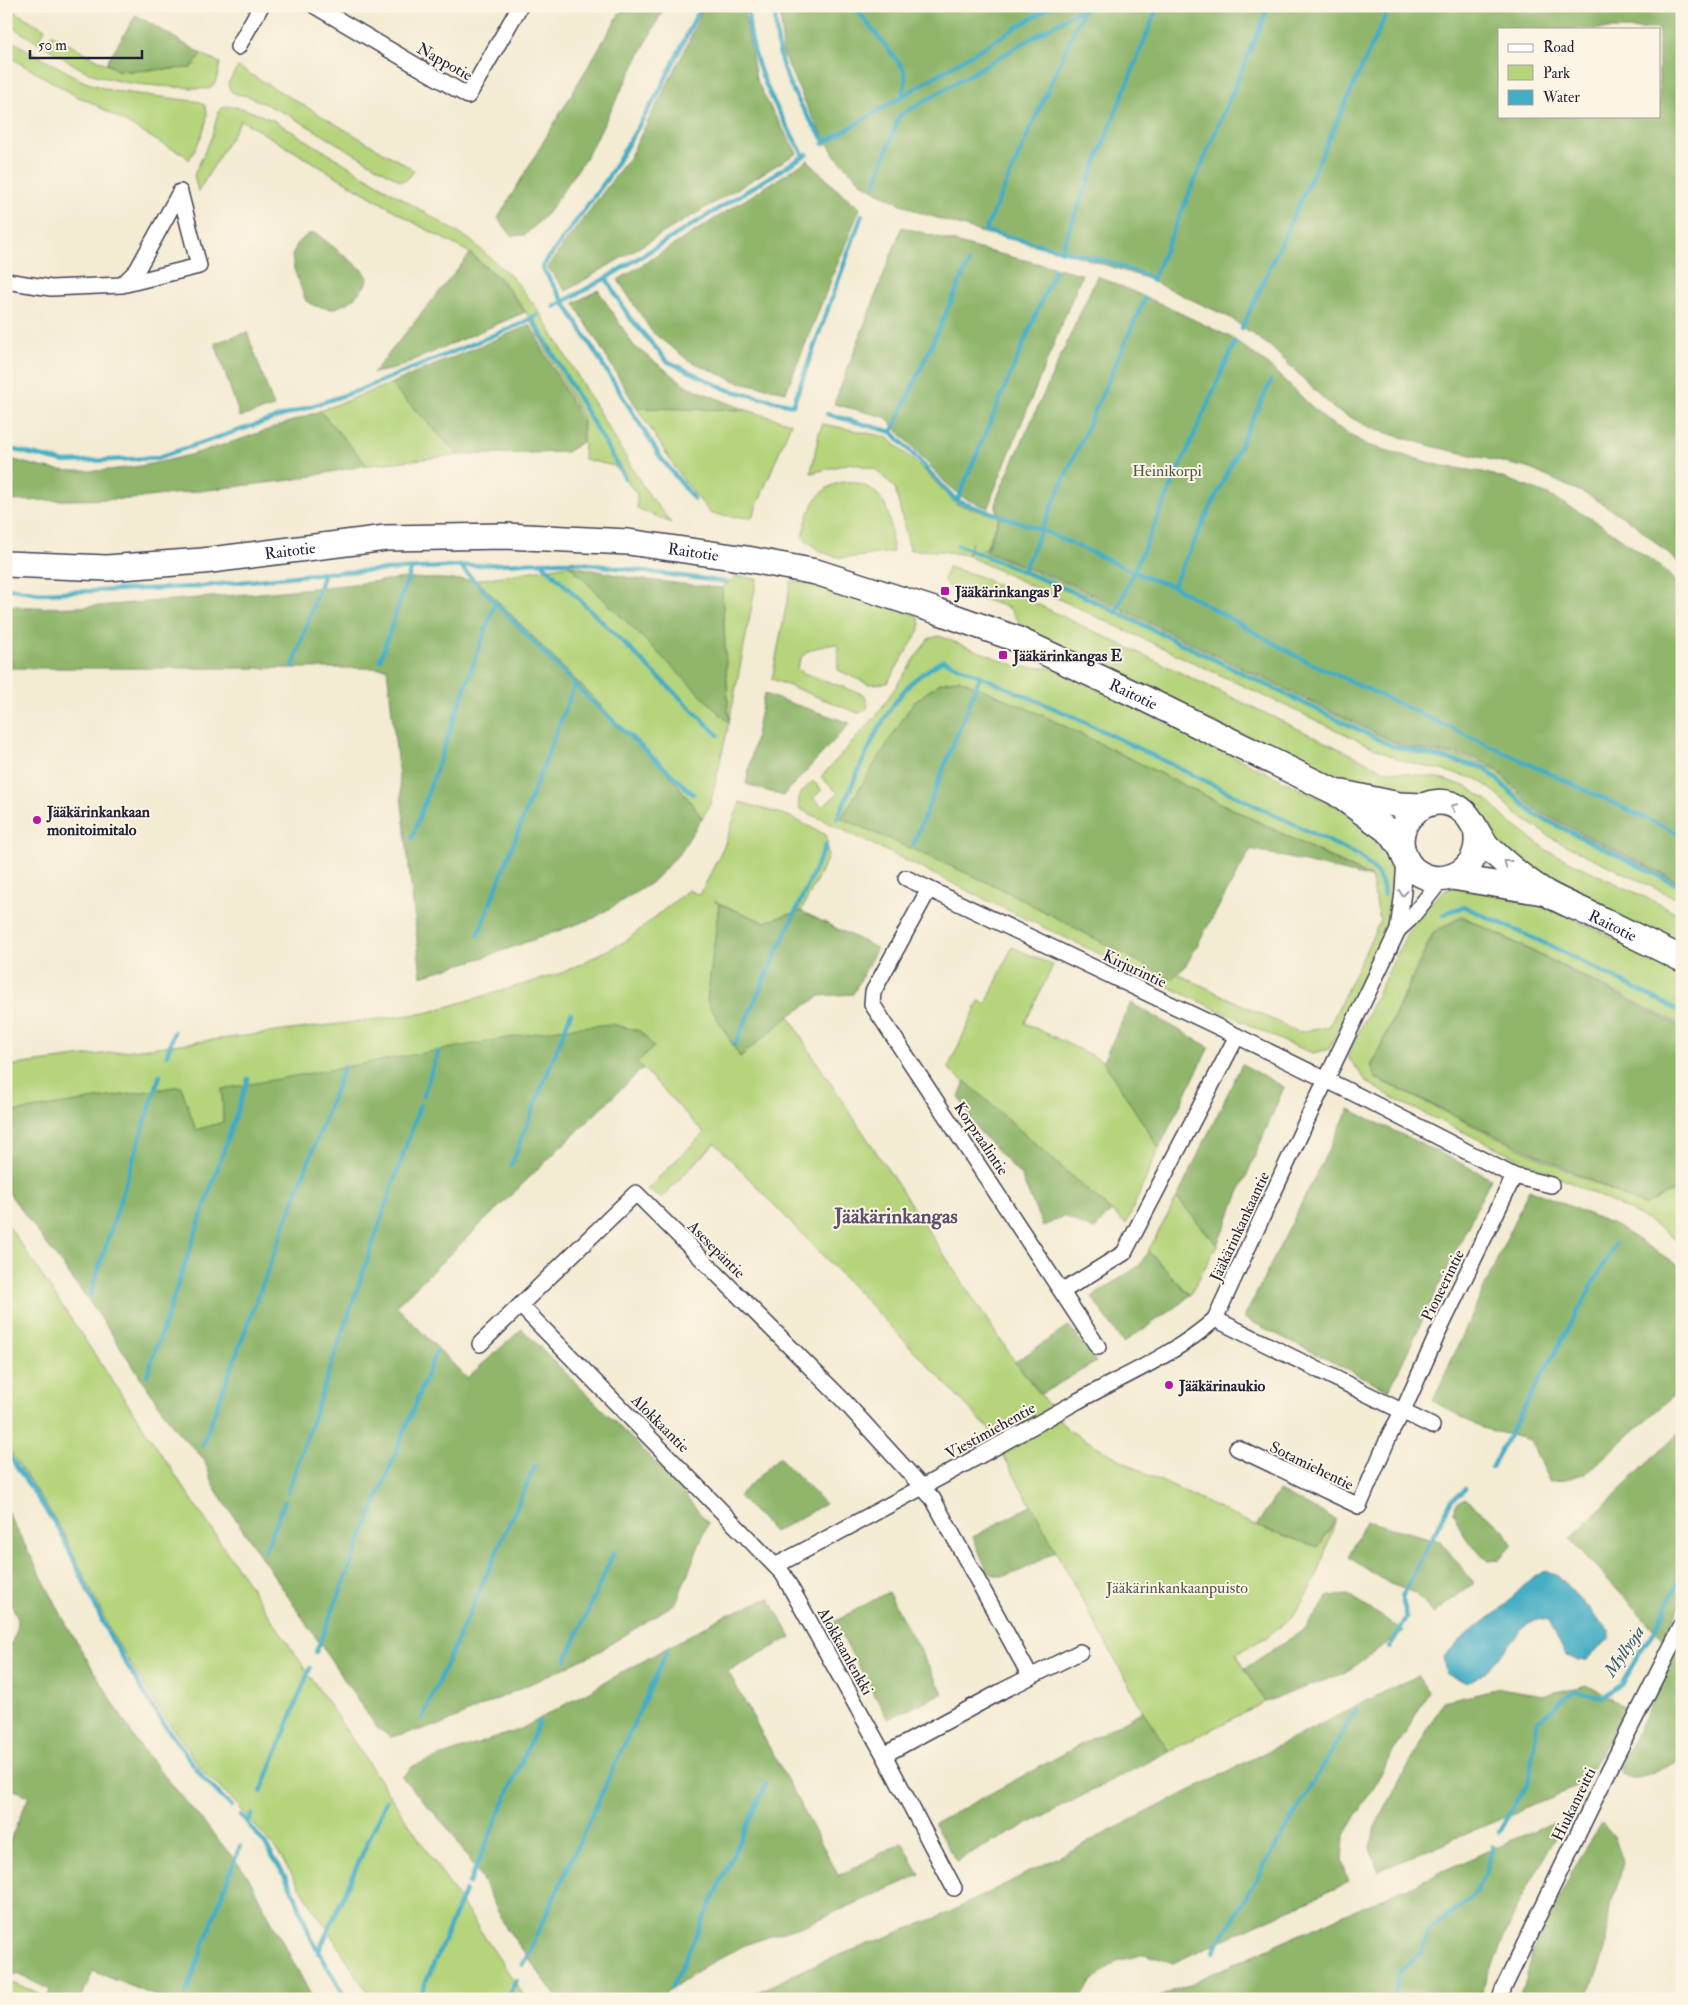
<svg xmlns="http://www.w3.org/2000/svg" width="1688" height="2005" viewBox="0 0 1688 2005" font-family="'IM FELL Double Pica',serif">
<rect width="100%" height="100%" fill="#fcf5e5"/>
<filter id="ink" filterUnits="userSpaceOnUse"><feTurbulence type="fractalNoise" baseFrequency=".02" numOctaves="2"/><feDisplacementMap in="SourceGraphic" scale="10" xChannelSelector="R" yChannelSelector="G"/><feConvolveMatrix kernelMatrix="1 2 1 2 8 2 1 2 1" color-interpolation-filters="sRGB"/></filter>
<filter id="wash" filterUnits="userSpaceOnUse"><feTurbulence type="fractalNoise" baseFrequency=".0096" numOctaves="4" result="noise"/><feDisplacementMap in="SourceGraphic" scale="20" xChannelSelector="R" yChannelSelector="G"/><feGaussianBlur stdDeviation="1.12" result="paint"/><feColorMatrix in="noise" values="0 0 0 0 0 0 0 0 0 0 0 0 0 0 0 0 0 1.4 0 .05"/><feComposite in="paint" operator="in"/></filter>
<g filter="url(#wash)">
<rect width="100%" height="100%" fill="#f4ebd3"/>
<g fill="#b5d47c" stroke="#6c7b5c" fill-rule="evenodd">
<path d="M 6,7 L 45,29 L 38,43 L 6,23 Z"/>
<path d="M 51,34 L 117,70 L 131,71 L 191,68 L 202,54 L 220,63 C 218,73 218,84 208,89 C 170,86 129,87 93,74 C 77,68 61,56 46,47 Z"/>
<path d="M 6,38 L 85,82 L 113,91 L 201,102 C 217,112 196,147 189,160 L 182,153 L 168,147 L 87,100 L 78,97 L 6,55 Z"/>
<path d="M 238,67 L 414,170 C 411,176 408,180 401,181 L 287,114 L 248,96 L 236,94 L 230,90 L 228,83 Z"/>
<path d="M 227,106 L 242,108 L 273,120 L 470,240 L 513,278 L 539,311 L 644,488 L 671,523 L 637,508 L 637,494 L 614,466 L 584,459 L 583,419 L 526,312 L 502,280 L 470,253 L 420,226 L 241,120 L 198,192 L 194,175 L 212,136 L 218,113 L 223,107 Z"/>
<path d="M 390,384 L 459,455 L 367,465 L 320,411 Z"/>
<path d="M 637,408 L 746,410 L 791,423 L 752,518 L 711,514 L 682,478 Z"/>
<path d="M 823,424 L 887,437 L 926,472 L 956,504 L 999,517 L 985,551 L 982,549 L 985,552 L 1073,587 L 1405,748 L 1471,759 L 1496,770 L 1537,813 L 1682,884 L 1682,901 L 1557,841 L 1513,812 L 1495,792 L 1477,779 L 1400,760 L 968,556 L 972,542 L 967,555 L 941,551 L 910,550 L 895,488 L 875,469 L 851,463 L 811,473 L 819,433 Z"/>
<path d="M 855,482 C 892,494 889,518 893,552 C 854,556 833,567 803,537 C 806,516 815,489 839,483 C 844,481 850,482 855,482 Z"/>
<path d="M 569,565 L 729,722 L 722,588 L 737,576 L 757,579 L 729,723 L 710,805 L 702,818 L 674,780 L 477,580 Z"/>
<path d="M 948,567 L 976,575 L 1384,770 L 1444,779 L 1467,787 L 1487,800 L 1509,822 L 1548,851 L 1682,915 L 1682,949 L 1560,891 L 1494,844 L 1421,799 L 1341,784 L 1039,639 L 1022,626 L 1009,608 L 948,587 L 944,580 Z"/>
<path d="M 791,581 L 812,584 L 916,615 C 920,621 921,625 919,631 L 887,683 L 868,684 L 838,670 L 838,646 L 835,644 C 816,648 803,647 797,668 L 801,672 L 865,695 L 868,706 L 865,711 L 858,713 L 772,679 Z"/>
<path d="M 939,636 L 1019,667 L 1053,668 L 1349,813 L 1374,830 L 1392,852 L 1396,893 L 1388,927 L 1329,1049 L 1313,1053 L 1287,1043 L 1001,907 L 800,809 C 796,794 803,791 813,781 L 822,790 L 813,798 L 823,807 L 838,793 L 821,777 L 876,716 L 928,639 ZM 959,679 L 1042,715 L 1371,877 L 1380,921 L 1329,1027 L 1298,1032 L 996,886 L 842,818 L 912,705 Z"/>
<path d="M 740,802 L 788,816 L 826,835 L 828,857 L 801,911 L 764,922 L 714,901 L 719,904 L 707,1001 L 740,1057 L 789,1016 L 812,1055 L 1015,1362 L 1068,1430 L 1146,1474 L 1256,1526 L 1318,1547 L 1336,1519 L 1318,1574 L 1295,1615 L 1265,1638 L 1236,1654 L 1265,1702 L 1169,1751 L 1143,1711 L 989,1429 L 715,1143 L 661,1198 L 647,1189 L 704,1133 L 637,1062 L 222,1089 L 223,1123 L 195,1130 L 181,1086 L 6,1113 L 6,1066 L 426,1013 L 562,973 L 626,941 L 688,890 L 700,895 L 724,846 Z"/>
<path d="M 1459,886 L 1518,895 L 1574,919 L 1682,971 L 1682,1025 L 1462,916 L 1433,932 L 1371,1066 L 1375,1078 L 1544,1160 L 1645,1206 L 1668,1193 L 1682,1189 L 1682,1222 L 1677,1218 L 1673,1217 L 1682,1224 L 1682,1244 L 1665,1231 L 1666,1229 L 1665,1231 L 1632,1212 L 1398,1101 L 1367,1082 L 1347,1056 L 1407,934 L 1421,911 L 1445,890 Z"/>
<path d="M 1012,947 L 1053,965 L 1025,1023 L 1103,1061 L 1159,1148 L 1126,1224 L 948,1068 L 979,1001 L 986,1004 Z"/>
<path d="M 1177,1198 L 1217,1245 L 1190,1295 L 1148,1251 Z"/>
<path d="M 6,1222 L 526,1999 L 372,1999 L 275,1848 L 230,1797 L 205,1774 L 161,1712 L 112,1634 L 63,1531 L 6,1445 Z"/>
<path d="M 6,1981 L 39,1993 L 36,1999 L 6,1999 Z"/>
</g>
<g fill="#90b66c" stroke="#596c54" fill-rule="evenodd">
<path d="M 624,6 L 665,6 L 587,156 L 547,214 L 525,235 L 512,236 L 498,218 Z"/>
<path d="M 704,6 L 743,6 L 756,79 L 771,109 L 797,153 L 566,291 L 547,267 L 629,158 L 684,52 Z"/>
<path d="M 780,6 L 1682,6 L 1682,566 L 1636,525 L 1590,496 L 1528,468 L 1435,447 L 1373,429 L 1334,409 L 1271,347 L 1229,317 L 1143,277 L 1068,253 L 984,233 L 918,212 L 877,192 L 861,182 L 836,157 L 809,111 L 783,54 ZM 1499,29 L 1659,29 L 1659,116 L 1499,116 Z"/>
<path d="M 136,15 L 202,54 L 191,68 L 131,71 L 117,70 L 106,63 Z"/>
<path d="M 808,160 L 834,187 L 860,208 L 786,392 L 735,381 L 688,360 L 652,332 L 618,280 Z"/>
<path d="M 902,227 L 983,250 L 1082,274 L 992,496 L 989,508 L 964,498 L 945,482 L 885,417 L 834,404 Z"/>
<path d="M 308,234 L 317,234 L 364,271 L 368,278 L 364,287 L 351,301 L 333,309 L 315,306 L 306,301 L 294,269 L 292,256 L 297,244 Z"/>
<path d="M 470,254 L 501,281 L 525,312 L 394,369 L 373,373 Z"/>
<path d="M 1097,276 L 1161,304 L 1232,338 L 1267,364 L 1326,420 L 1367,445 L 1442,466 L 1483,472 L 1515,482 L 1548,495 L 1599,523 L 1661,567 L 1682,587 L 1682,883 L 1537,811 L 1497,769 L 1472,757 L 1406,747 L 1073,585 L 986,551 L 1000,517 L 996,507 L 997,497 Z"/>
<path d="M 598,290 L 634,346 L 687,386 L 746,410 L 637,408 L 574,303 Z"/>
<path d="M 530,325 L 582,421 L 582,442 L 567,452 L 459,455 L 390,384 Z"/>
<path d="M 247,332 L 274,407 L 240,417 L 215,343 Z"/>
<path d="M 320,411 L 367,465 L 291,480 L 131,499 L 6,501 L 6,458 C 23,462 41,468 58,470 C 147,478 238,440 320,411 Z"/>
<path d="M 569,565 L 636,579 L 722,588 L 729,723 Z"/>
<path d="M 406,578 L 477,580 L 674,780 L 702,818 L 679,854 L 651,883 L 594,918 L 485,957 L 421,976 L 387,668 L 6,668 L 6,605 C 56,611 108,605 159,601 C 241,595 323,588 406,578 Z"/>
<path d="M 959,679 L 1042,715 L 1371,878 L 1251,849 L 1185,967 L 1171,979 L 996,886 L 841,818 L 912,704 L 939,683 Z"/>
<path d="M 764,694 L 850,723 L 783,796 L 746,784 Z"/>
<path d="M 719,904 L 764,922 L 801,911 L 877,948 L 853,994 L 820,996 L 789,1016 L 740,1057 L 707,1001 Z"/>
<path d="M 1463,917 L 1682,1027 L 1682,1188 L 1668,1192 L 1645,1206 L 1376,1078 L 1372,1066 L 1434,933 Z"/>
<path d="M 1131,1003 L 1209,1047 L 1159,1148 L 1103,1061 Z"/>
<path d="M 611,1024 L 640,1031 L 654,1047 L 637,1062 L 643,1068 L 396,1306 L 467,1378 L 522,1329 L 669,1476 L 708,1523 L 676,1603 L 596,1653 L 444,1724 L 391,1737 L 377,1728 L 214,1487 L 204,1459 L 175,1429 L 97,1312 L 6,1189 L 6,1113 L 181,1086 L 196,1130 L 223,1122 L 222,1089 L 558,1029 Z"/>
<path d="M 1242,1064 L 1284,1087 L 1217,1245 L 1177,1198 Z"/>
<path d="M 965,1081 L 1111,1211 L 1094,1230 L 1063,1216 L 1043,1227 L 1021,1176 L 978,1130 L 959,1097 Z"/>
<path d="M 1349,1109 L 1491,1178 L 1389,1390 L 1244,1318 Z"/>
<path d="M 1529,1189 L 1616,1226 L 1682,1268 L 1682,1388 L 1585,1474 L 1566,1480 L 1549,1481 L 1530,1440 L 1481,1428 L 1433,1401 Z"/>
<path d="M 1148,1251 L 1190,1295 L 1181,1303 L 1123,1343 L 1092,1297 L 1140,1265 Z"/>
<path d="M 1069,1326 L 1096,1362 L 1041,1394 L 1015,1362 Z"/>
<path d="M 1682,1429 L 1682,1601 L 1664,1640 L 1570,1539 Z"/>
<path d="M 779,1457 L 825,1504 L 774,1532 L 738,1496 Z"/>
<path d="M 1279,1491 L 1336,1519 L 1318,1547 L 1256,1526 Z"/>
<path d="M 1465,1498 L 1505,1530 L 1512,1545 L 1498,1560 L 1489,1561 C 1468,1543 1463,1537 1453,1511 L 1457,1503 Z"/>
<path d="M 1032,1505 L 1056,1551 C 1041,1559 1004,1586 989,1572 C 984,1567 977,1545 973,1537 Z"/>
<path d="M 6,1509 L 70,1631 L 138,1744 L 246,1873 L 313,1999 L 163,1999 L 93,1971 L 81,1999 L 47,1999 L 50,1990 L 18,1974 L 6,1975 L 6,1850 L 29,1796 L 6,1787 L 6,1654 L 16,1633 L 17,1616 L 6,1594 Z"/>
<path d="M 1366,1521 L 1440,1541 L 1474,1583 L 1433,1614 L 1416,1593 L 1390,1584 L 1348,1557 Z"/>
<path d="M 888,1592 L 943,1693 L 888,1719 L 834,1622 Z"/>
<path d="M 1348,1595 L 1404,1631 L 1345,1673 L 1265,1702 L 1245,1668 L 1305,1629 L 1329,1596 Z"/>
<path d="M 769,1598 L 791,1637 L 728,1671 L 839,1876 L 902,1842 L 920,1875 L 808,1924 L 747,1944 L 705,1966 L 656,1999 L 558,1999 L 505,1926 L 483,1881 L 452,1833 L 402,1777 L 413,1766 L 521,1729 L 724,1616 Z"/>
<path d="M 1682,1639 L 1682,1759 C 1670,1765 1621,1794 1620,1767 Z"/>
<path d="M 1418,1675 L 1429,1692 L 1344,1837 L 1342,1860 L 1349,1882 L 1173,1963 L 1145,1954 L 1116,1961 L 1091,1982 L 1081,1999 L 744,1999 L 809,1967 L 946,1914 Z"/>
<path d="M 1587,1685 L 1626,1707 L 1583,1784 L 1378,1871 L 1371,1848 L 1375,1826 L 1443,1701 L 1500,1688 L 1543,1695 Z"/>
<path d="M 1143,1711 L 1169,1751 L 956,1861 L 934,1824 Z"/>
<path d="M 1553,1822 L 1557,1835 L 1519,1903 L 1478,1999 L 1155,1999 Z"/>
<path d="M 1602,1824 L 1614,1836 L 1624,1864 L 1610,1906 L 1605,1950 L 1587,1999 L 1518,1999 L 1539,1933 L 1581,1856 Z"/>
</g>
<path fill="#44adc4" stroke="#336880" d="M 1546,1571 L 1556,1574 L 1609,1630 L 1609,1638 L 1587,1659 L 1578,1660 L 1566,1656 L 1549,1621 L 1537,1619 L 1527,1624 L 1486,1672 L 1467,1683 L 1446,1674 L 1443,1658 C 1458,1639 1480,1626 1499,1610 C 1514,1598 1527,1578 1546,1571 Z"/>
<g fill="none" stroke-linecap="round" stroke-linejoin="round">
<g stroke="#44adc4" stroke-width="4.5">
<path d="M 748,6 C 748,61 777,111 804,156"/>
<path d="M 775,6 C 775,24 777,43 781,60 C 788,87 809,121 826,142"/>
<path d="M 854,6 L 903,68 L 906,79 L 902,96"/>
<path d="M 1085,6 L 985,231 L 1105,261 L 1153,278"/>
<path d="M 823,144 L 1052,6"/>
<path d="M 875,185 L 899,116 L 1085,7"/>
<path d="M 1061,251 L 1158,6"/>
<path d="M 606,278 L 629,317 L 667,361 L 728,390 L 793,405 L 862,215"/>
<path d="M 1152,281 L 1269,6"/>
<path d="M 554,307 L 606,278 L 807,154"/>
<path d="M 532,318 L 625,478"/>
<path d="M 1242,328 L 1390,6"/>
<path d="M 827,414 L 892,432 L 957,501 L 1042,530 L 1150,579 L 1173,586 L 1298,657 L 1682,835"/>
<path d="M 892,432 L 969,262"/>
<path d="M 6,448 L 65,462 L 156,458 L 357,391 L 521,324 L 537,315"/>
<path d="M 694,499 L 661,458 L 542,267 L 607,179 L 659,92 L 701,6"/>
<path d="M 957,501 L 1055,269"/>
<path d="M 958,545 L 1083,596 L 1392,746 L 1485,768 L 1535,815 L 1682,887"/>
<path d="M 542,562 L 573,562 L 726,582"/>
<path d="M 460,566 L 586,696 L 693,794"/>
<path d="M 1023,571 L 1145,298"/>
<path d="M 324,573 L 541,562 L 718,735"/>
<path d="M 1173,586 L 1271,381"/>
<path d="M 6,588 L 40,593 L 194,587 L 324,573 L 293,666"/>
<path d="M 1116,612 L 1235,342"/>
<path d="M 380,660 L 411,569"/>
<path d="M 837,819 C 856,778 879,715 911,683 C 920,674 932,668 943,660 L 1072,716 L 1359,856 C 1373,868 1383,876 1384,895"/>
<path d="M 412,838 L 495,603"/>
<path d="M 913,845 L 980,677"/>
<path d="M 1443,915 L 1453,910 L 1465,907 L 1555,948 L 1682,1012"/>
<path d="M 478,935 L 575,684"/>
<path d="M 735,1044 L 826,845"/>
<path d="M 167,1055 L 174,1032"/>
<path d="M 423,1096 L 438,1052"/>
<path d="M 511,1166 L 571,1013"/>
<path d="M 90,1296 L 160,1075"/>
<path d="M 147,1375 L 248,1079"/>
<path d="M 202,1446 L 344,1067"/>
<path d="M 6,1451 L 60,1531 L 108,1633 L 158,1716 L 204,1779 L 231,1806"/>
<path d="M 1491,1468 L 1615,1244"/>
<path d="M 288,1492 L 420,1105"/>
<path d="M 265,1551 L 285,1501"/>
<path d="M 1389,1648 L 1407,1618 L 1402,1597 L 1451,1501 L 1465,1489"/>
<path d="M 316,1652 L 436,1352"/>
<path d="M 566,1660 L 614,1552"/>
<path d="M 422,1719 L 535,1466"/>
<path d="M 261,1792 L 310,1668"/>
<path d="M 241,1815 L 265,1844 L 285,1876 L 294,1893 L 311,1938 L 346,1999"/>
<path d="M 248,1824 L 252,1814"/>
<path d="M 1499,1832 L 1515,1803 L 1528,1785 L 1538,1720 L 1574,1691 L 1602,1698 L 1621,1684 L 1664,1613 L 1682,1572"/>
<path d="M 469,1883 L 539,1722"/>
<path d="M 1214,1951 L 1356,1710"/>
<path d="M 318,1953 L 386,1801"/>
<path d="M 523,1965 L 667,1651"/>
<path d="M 672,1987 L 766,1784"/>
<path d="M 186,1993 L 240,1846"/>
<path d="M 419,1998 L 465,1891"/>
<path d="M 507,1999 L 516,1980"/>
<path d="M 1394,1999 L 1398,1974 L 1422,1952 L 1428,1931 L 1470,1899 L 1486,1874 L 1493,1846"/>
</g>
</g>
</g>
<g filter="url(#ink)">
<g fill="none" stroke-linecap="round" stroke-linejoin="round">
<defs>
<g id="street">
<path d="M 315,6 L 468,96 L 520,6"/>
<path d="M 238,47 L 261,6"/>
<path d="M 6,281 L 51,288 L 122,285 L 199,266 L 180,192 L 137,270 L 122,285"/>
<path d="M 1405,857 L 1403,891 L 1398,930 L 1312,1109 L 1215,1319 L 1432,1426"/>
<path d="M 906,878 L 1237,1036 L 1359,1096 L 1514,1176 L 1551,1185"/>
<path d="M 929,889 L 873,992 L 872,1004 L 1098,1347"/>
<path d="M 1398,930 L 1410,919 L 1442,879"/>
<path d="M 1063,1291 L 1124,1253 L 1237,1036"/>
<path d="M 521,1306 L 783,1574 L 884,1755 L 954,1888"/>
<path d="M 480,1344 L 636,1193 L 843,1400 L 933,1499 L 1030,1676"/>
<path d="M 1237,1448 L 1359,1506 L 1390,1434 L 1403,1411 L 1437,1335 L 1514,1176"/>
<path d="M 777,1565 C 877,1512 977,1458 1076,1402 C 1123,1376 1175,1355 1215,1319"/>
<path d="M 884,1755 L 1002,1691 L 1080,1652"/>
<path d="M 1500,1999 L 1504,1987 L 1604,1780 L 1682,1625"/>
</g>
<g id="primary">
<path id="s1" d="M 6,564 L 107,568 L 203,561 L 386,538 L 505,536 L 628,542 L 747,559 L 816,572 L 937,611 L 1014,638 L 1143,698 L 1335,792 L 1391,833 L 1402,849"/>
<path d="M 1342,793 L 1399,805 L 1423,806"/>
<path id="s2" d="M 1476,829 C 1487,886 1411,896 1402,848 C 1396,821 1424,795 1451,804 C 1474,812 1475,837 1492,851 C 1507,865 1528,882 1546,893 C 1560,901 1575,907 1590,914 C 1621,929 1651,944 1682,959"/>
<path d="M 1452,877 L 1543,892"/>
</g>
</defs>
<use href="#street" stroke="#424052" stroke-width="18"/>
<use href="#primary" stroke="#424052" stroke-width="28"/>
<use href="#street" stroke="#fff" stroke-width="15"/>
<use href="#primary" stroke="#fff" stroke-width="25"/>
</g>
<defs><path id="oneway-chevron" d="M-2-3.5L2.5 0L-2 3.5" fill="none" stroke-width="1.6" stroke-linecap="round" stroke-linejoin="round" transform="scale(1.25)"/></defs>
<g stroke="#9c9ca7">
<use href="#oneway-chevron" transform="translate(1454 807) rotate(-156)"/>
<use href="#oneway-chevron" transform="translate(1507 863) rotate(-142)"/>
<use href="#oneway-chevron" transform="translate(1403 893) rotate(96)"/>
</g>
</g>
<g fill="#b5179e" stroke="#fcf5e5" stroke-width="2">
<rect x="940" y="586" width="10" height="10" rx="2.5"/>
<rect x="998" y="650" width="10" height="10" rx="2.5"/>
<circle cx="37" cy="820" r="5"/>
<circle cx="1169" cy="1385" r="5"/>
</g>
<g text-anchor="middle" stroke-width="4" stroke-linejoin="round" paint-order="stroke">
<g font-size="16" fill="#22223b" stroke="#fcf5e5">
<text transform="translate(445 61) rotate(29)" y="6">Nappotie</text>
<text dy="6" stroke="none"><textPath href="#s1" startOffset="285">Raitotie</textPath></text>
<text dy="6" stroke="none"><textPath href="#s1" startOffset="690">Raitotie</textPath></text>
<text dy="6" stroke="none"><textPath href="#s1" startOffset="1155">Raitotie</textPath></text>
<text dy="6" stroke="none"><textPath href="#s2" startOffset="409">Raitotie</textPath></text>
<text transform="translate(1135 968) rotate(25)" y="6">Kirjurintie</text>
<text transform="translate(982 1138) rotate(56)" y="6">Korpraalintie</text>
<text transform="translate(1239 1226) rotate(-65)" y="6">Jääkärinkankaantie</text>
<text transform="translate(717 1249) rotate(45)" y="6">Asesepäntie</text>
<text transform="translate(1442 1285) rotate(-64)" y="6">Pioneerintie</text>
<text transform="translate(661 1423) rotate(45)" y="6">Alokkaantie</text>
<text transform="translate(990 1430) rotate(-29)" y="6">Viestimiehentie</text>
<text transform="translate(1312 1465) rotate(26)" y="6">Sotamiehentie</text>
<text transform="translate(846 1651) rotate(61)" y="6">Alokkaanlenkki</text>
<text transform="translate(1573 1804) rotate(-64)" y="6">Hiukanreitti</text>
</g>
<g font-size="16" fill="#4e574e" stroke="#fcf5e5">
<text x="1167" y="476">Heinikorpi</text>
<text x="1177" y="1593">Jääkärinkankaanpuisto</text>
</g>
<g font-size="16" font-weight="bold" fill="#22223b" stroke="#fcf5e5" text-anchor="start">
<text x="955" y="597">Jääkärinkangas P</text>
<text x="1013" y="661">Jääkärinkangas E</text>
<text x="47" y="817">Jääkärinkankaan<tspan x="47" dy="18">monitoimitalo</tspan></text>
<text x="1179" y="1391">Jääkärinaukio</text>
</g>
<g font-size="18" font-style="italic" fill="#305a72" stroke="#fcf5e5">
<text transform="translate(1624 1651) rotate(-56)" y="6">Myllyoja</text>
</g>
<g font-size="21" font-weight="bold" fill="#5b506d" stroke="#fcf5e5">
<text x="896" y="1223">Jääkärinkangas</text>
</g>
</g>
<rect width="1688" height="2005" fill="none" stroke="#fcf5e5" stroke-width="25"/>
<rect x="1498" y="28" width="162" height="90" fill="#fcf5e5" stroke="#a5a1a1"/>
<rect x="1508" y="44" width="25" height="8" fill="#ffffff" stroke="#a5a1a1"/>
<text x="1543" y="52" font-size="15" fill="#22223b">Road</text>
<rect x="1508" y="65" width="25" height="15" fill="#b5d47c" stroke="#a5a1a1"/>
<text x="1543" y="78" font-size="15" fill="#22223b">Park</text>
<rect x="1508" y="90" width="25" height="15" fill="#44adc4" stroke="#a5a1a1"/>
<text x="1543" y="102" font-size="15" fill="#22223b">Water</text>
<path d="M30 50v8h112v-8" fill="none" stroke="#22223b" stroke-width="2.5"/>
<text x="38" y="50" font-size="15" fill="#22223b" stroke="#fcf5e5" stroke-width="4" paint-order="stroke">50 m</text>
</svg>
